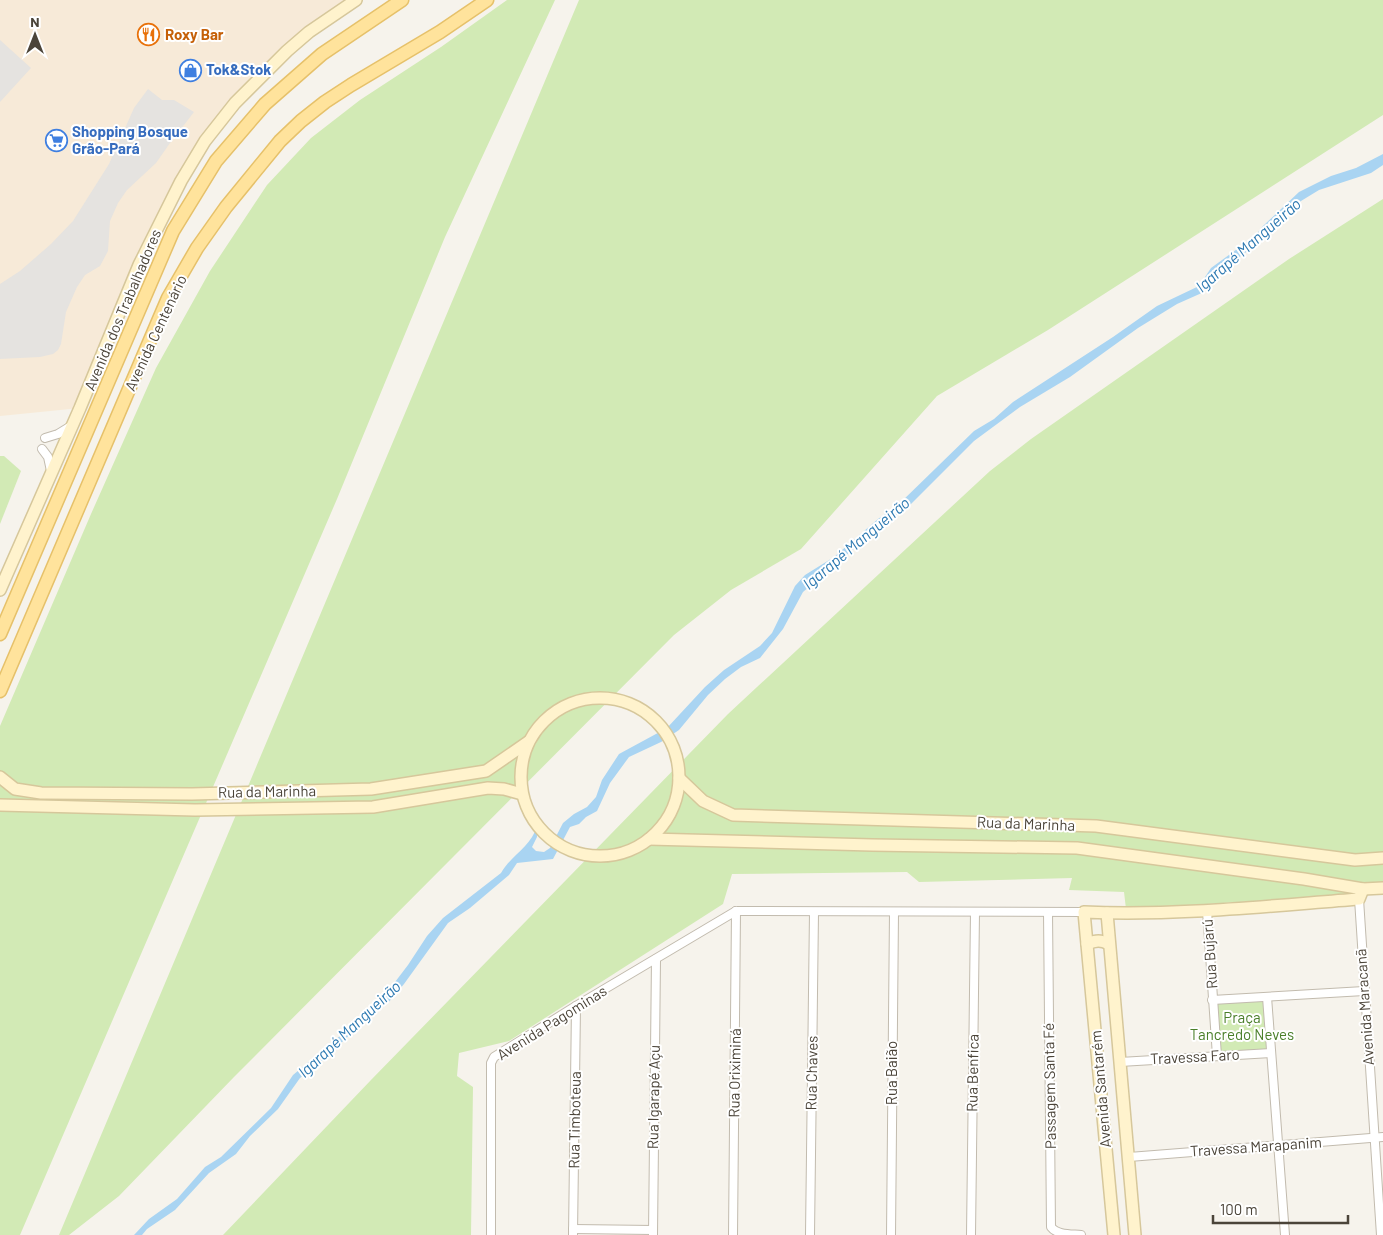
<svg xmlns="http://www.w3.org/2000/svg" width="1383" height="1235" viewBox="0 0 1383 1235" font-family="Barlow,sans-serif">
<rect width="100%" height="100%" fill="#f6f3ec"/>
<path fill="#f7ead8" d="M 0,0 L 360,0 L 311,36 L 235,103 L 181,181 L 80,408 L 0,416 Z"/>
<g fill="#d2eab5">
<path d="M 507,0 L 555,0 L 445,237 L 337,499 L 20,1235 L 0,1235 L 0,726 L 91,514 L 156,368 L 210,271 L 267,185 L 311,138 L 360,100 L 441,47 Z"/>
<path d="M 579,0 L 1383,0 L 1383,115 L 1048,330 L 937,396 L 801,549 L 731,590 L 674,635 L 234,1077 L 119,1196 L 69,1235 L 59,1235 Z"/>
<path d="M 1383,199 L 1383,893 L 1126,909 L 1124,892 L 1069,890 L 1072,878 L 919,882 L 907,872 L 732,874 L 723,904 L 509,1041 L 459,1053 L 457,1076 L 473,1087 L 471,1235 L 223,1235 L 371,1080 L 728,714 L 990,471 L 1031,439 L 1289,259 Z"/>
<path d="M 0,456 L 4,456 L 21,471 L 0,524 Z"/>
<path d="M 1267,997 L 1271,1053 L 1217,1056 L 1212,1000 Z"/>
</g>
<g fill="#e5e3e0">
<path d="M 0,40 L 31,68 L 0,102 Z"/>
<path d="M 148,89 L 162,100 L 174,100 L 194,112 L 170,143 L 156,163 L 127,190 L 118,203 L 110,221 L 108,251 L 100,266 L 85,275 L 77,287 L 66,312 L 61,344 L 58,350 L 53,354 L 40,357 L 0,359 L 0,284 L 20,271 L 51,244 L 73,221 L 109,164 L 134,108 Z"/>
</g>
<path fill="#a9d4f2" d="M 1383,154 L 1383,165 L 1371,173 L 1319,190 L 1301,201 L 1286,213 L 1261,241 L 1218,273 L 1204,292 L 1177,304 L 1138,328 L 1070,377 L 1020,407 L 974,441 L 909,506 L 870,535 L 803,592 L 783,629 L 760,658 L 741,667 L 725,679 L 708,695 L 679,730 L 661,742 L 629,757 L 610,783 L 597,811 L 586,817 L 579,824 L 570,827 L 553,859 L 517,863 L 509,875 L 470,908 L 448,923 L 404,984 L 388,1003 L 374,1012 L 322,1061 L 300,1078 L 278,1109 L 250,1136 L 236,1154 L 209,1173 L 175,1210 L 147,1229 L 142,1235 L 134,1235 L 149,1219 L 177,1199 L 205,1167 L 221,1157 L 271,1108 L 293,1075 L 341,1035 L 392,986 L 408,965 L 427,936 L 443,918 L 501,873 C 511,855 531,847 537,826 L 537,837 L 532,847 L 536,851 L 544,852 L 550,848 L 563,823 L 574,814 L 587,807 L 596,797 L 602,780 L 619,754 L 667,728 L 705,687 L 724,670 L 760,646 L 772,633 L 795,586 L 805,575 L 834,557 L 878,519 L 898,505 L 974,431 L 994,419 L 1013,402 L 1113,337 L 1157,306 L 1199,286 L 1211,268 L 1255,236 L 1263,226 L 1299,192 L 1331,176 L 1356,168 Z"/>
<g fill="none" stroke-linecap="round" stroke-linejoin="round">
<defs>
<g id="street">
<path d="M 45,438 L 58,434 L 71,426"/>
<path d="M 42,449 L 48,457 L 51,471"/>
<path d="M 1359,899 L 1381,1235"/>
<path d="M 736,911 L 1084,912"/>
<path d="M 1207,911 L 1217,1056"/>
<path d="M 1048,912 L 1051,1227 C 1057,1235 1071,1234 1081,1235"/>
<path d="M 1267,997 L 1285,1235"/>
<path d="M 1212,1000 L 1364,991"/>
<path d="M 1120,1062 L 1271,1053"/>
<path d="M 1129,1157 L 1383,1137"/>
<path d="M 573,1229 L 653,1230"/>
<path d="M 491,1235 L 491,1063 L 494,1057 L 576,1006 L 736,911"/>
<path d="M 573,1235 L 576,1006"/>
<path d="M 653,1235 L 656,959"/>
<path d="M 733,1235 L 736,911"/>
<path d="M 810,1235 L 814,912"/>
<path d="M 891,1235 L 894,912"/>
<path d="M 971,1235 L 975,912"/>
</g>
<g id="secondary">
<path d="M 0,590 L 80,408 L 139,265 L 181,181 L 205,141 L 235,103 L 287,51 L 309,32 L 356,0"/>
<circle cx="600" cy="777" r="79"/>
<path d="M 0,777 L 15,789 L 41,793 L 192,794 L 371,789 L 486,771 L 528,742"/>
<path d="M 679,778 L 703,801 L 733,815 L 1096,826 L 1355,860 L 1383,858"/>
<path d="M 0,805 L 195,810 L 373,807 L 488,788 L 504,789 L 522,794"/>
<path d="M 649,839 L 872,845 L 1077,848 L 1304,879 L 1363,889 L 1383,888"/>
<path d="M 1107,913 L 1135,1235"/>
<path d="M 1087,944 C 1096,940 1101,940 1109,944"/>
<path d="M 1114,1235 L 1084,912 C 1176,916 1267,906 1359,899 L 1363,889"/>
</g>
<g id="primary">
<path d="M 0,634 L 173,231 L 216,161 L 265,104 L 322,54 L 402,0"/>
<path d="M 0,691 L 168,298 L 197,248 L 226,207 L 280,141 L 301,121 L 325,102 L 351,85 L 440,32 L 487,0"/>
</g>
</defs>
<use href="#street" stroke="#c2bbae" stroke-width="10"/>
<use href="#secondary" stroke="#d6c79b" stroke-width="14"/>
<use href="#primary" stroke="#e6c16a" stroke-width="15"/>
<use href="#street" stroke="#fff" stroke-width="8"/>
<use href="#secondary" stroke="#fff3cd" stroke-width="11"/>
<use href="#primary" stroke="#ffe39c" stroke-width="12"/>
</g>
<defs>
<symbol id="restaurant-ring" viewBox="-11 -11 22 22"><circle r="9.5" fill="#fff" stroke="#e8710a" stroke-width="1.5"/><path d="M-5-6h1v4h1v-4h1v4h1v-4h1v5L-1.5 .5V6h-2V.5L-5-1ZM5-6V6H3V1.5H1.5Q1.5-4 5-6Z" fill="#e8710a"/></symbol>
<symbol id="shop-ring" viewBox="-11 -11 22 22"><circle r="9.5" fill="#fff" stroke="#3f7fe0" stroke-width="1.5"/><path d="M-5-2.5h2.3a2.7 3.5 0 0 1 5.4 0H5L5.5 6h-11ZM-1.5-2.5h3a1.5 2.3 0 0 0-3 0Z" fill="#3f7fe0"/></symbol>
<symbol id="supermarket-ring" viewBox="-11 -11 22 22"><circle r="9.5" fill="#fff" stroke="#3f7fe0" stroke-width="1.5"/><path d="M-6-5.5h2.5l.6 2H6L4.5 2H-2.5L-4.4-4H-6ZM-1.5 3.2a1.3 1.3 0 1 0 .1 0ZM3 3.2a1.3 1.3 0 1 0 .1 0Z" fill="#3f7fe0"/></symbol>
</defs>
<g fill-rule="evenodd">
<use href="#restaurant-ring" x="136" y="22" width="25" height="25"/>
<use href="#shop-ring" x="178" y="58" width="25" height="25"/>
<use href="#supermarket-ring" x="44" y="128" width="25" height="25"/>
</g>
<g text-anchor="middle" stroke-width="4" stroke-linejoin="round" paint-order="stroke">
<g font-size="15" font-weight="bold" fill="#c56008" stroke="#fff" text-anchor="start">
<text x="165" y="40">Roxy Bar</text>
</g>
<g font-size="15" font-weight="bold" fill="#366cbe" stroke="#fff" text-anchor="start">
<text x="206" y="75">Tok&amp;Stok</text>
<text x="72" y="137">Shopping Bosque<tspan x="72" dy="17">Grão-Pará</tspan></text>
</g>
<g font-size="15" fill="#4b4439" stroke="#fff">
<text transform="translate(123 310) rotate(-67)" y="5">Avenida dos Trabalhadores</text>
<text transform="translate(156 333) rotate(-65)" y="5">Avenida Centenário</text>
<text transform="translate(267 792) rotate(-1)" y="5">Rua da Marinha</text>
<text transform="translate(1026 824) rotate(2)" y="5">Rua da Marinha</text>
<text transform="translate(1210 954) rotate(-94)" y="5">Rua Bujarú</text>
<text transform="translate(1365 1007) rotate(-94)" y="5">Avenida Maracanã</text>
<text transform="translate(552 1023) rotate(-32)" y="5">Avenida Pagominas</text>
<text transform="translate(1195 1057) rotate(-3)" y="5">Travessa Faro</text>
<text transform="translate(735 1073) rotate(-89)" y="5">Rua Oriximiná</text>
<text transform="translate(812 1073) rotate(-89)" y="5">Rua Chaves</text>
<text transform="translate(892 1073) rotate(-90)" y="5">Rua Baião</text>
<text transform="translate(973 1073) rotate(-89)" y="5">Rua Benfica</text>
<text transform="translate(1050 1086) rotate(-91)" y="5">Passagem Santa Fé</text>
<text transform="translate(1101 1089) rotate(-95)" y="5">Avenida Santarém</text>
<text transform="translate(654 1097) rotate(-89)" y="5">Rua Igarapé Açu</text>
<text transform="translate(575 1120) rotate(-89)" y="5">Rua Timboteua</text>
<text transform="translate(1256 1147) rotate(-4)" y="5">Travessa Marapanim</text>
</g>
<g font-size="15" fill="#4a7f2a" stroke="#fff">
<text x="1242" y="1023">Praça<tspan x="1242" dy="17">Tancredo Neves</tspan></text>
</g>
<g font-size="16" font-style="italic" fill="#2e7ab2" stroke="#fff">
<text transform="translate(1248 245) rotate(-41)" y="6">Igarapé Mangueirão</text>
<text transform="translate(856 543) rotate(-40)" y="6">Igarapé Mangueirão</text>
<text transform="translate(349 1029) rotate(-43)" y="6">Igarapé Mangueirão</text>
</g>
</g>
<g transform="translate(35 35)" stroke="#ffffff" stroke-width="4" paint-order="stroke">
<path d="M0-4L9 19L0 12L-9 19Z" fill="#4b4439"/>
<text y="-8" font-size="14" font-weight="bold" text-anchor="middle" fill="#4b4439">N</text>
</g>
<path d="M1213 1215v8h135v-8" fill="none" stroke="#4b4439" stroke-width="2.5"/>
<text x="1220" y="1215" font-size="15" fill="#4b4439" stroke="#ffffff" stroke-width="4" paint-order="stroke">100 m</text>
</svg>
